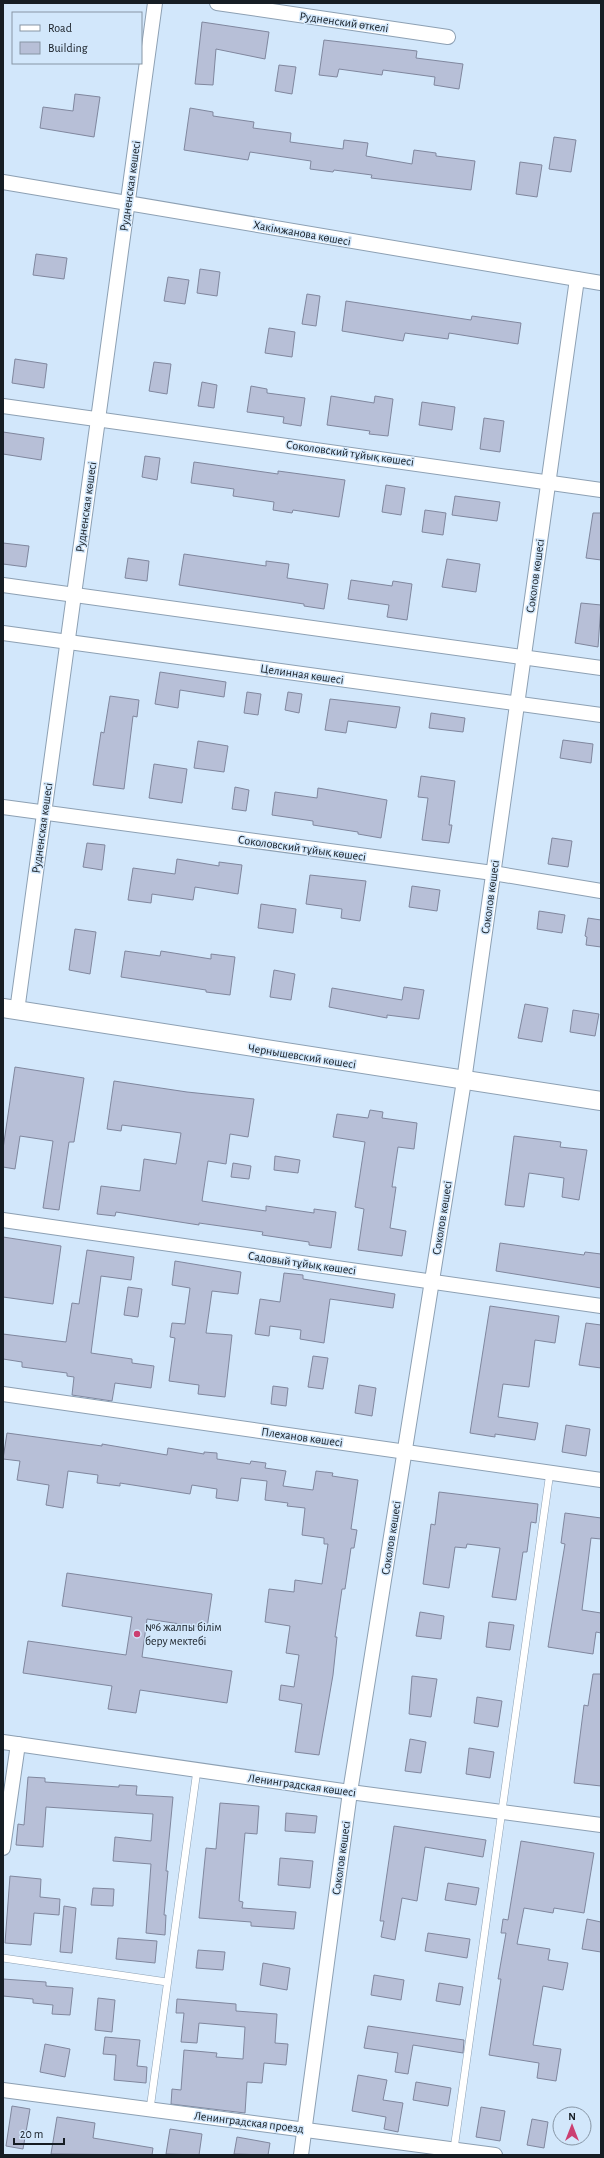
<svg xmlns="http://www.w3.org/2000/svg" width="604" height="2158" viewBox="0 0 604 2158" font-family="'Alegreya Sans',sans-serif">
<rect width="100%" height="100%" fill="#d2e7fb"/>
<g fill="#b7bfd7" stroke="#80879e">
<path d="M 202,22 L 269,32 L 265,59 L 216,49 L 213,85 L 195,84 Z"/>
<path d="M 324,40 L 417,51 L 416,58 L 463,64 L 459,89 L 434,85 L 435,77 L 383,70 L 382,75 L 339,69 L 337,77 L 319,75 Z"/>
<path d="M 279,65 L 296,67 L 292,94 L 275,91 Z"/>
<path d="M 75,94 L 100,97 L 94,137 L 40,128 L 43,107 L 73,111 Z"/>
<path d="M 190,108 L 213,112 L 213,116 L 254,122 L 253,128 L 291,133 L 290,142 L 343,149 L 344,140 L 368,143 L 366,156 L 412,164 L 414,150 L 436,153 L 436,156 L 475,161 L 471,190 L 371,178 L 372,175 L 334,170 L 333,172 L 310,169 L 311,161 L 250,152 L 248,160 L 184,150 Z"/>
<path d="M 554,137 L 576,140 L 571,172 L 549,169 Z"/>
<path d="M 520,162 L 542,165 L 537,197 L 516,194 Z"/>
<path d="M 36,254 L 67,258 L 64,279 L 33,275 Z"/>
<path d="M 200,269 L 220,272 L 217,296 L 197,293 Z"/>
<path d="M 168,277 L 189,280 L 185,304 L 164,301 Z"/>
<path d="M 307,294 L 320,296 L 316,326 L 302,324 Z"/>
<path d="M 346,301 L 471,320 L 472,316 L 521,323 L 518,344 L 449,333 L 448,339 L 405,333 L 403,341 L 342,331 Z"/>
<path d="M 269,328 L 295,332 L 292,357 L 265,353 Z"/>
<path d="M 15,359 L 47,364 L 44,388 L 12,383 Z"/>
<path d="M 154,362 L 171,364 L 167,394 L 149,391 Z"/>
<path d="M 202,382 L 217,385 L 214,408 L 198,406 Z"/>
<path d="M 251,386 L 267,389 L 267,393 L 305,398 L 301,426 L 283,423 L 284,417 L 247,412 Z"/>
<path d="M 331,396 L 374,403 L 375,396 L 393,399 L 388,436 L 369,434 L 370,431 L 327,425 Z"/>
<path d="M 422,402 L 455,407 L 452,430 L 419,425 Z"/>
<path d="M 484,418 L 504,421 L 500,452 L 480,449 Z"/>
<path d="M 3,432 L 44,438 L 41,460 L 3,454 Z"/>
<path d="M 145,456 L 160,458 L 157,480 L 142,477 Z"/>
<path d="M 194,462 L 278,474 L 278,471 L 345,480 L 339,517 L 293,510 L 292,513 L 273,510 L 274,502 L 233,496 L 234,489 L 191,483 Z"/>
<path d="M 386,485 L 405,488 L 401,515 L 382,512 Z"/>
<path d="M 455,496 L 500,502 L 497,521 L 452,515 Z"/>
<path d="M 425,510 L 446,513 L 443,535 L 422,532 Z"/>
<path d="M 593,513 L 601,513 L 601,560 L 586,558 Z"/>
<path d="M 3,543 L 29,546 L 26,567 L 3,564 Z"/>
<path d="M 184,554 L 266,566 L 266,561 L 289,564 L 287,578 L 328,584 L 324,609 L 304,606 L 304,604 L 179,585 Z"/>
<path d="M 128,558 L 149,561 L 147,581 L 125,578 Z"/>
<path d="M 447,559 L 480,564 L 476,592 L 442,587 Z"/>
<path d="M 351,580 L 392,586 L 393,581 L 412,584 L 407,620 L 387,617 L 389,605 L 348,599 Z"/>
<path d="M 581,603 L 601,605 L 598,647 L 575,643 Z"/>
<path d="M 160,672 L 226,682 L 224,697 L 180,690 L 178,708 L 155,704 Z"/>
<path d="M 247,692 L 261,694 L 258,715 L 244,713 Z"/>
<path d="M 288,692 L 302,694 L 299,713 L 285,710 Z"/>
<path d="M 110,696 L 139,700 L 137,717 L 133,716 L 124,789 L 93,785 L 101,732 L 104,733 Z"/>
<path d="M 330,699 L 400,707 L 396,728 L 348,721 L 346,733 L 325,730 Z"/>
<path d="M 431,713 L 465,718 L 463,732 L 429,728 Z"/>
<path d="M 563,740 L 593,744 L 591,763 L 560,758 Z"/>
<path d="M 198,741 L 228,746 L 224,772 L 194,768 Z"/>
<path d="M 154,764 L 187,769 L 182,803 L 149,798 Z"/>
<path d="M 421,776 L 455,781 L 449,825 L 452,825 L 449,843 L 422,840 L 428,798 L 418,797 Z"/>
<path d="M 235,787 L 249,790 L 246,811 L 232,809 Z"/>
<path d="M 318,788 L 387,800 L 381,838 L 358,834 L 358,832 L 313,825 L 313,821 L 272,815 L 275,792 L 317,798 Z"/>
<path d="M 552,838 L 572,841 L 568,867 L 548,864 Z"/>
<path d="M 87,843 L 105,845 L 102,870 L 83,867 Z"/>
<path d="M 177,859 L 219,866 L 219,862 L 242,865 L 238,894 L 195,887 L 193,900 L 152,894 L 151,903 L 128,900 L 133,868 L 175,874 Z"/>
<path d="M 310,875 L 366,881 L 360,921 L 341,918 L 342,909 L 306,904 Z"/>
<path d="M 412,886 L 440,890 L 437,911 L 409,907 Z"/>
<path d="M 261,904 L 296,909 L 293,933 L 258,928 Z"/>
<path d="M 539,911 L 565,915 L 562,933 L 537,929 Z"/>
<path d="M 588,918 L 601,920 L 601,947 L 586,945 L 587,937 L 585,936 Z"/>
<path d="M 75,929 L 96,932 L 90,974 L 69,970 Z"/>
<path d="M 125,951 L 160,956 L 161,951 L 211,959 L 211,954 L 235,957 L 230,995 L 206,992 L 206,990 L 121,977 Z"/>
<path d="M 274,970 L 295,974 L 291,1000 L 270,997 Z"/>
<path d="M 404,987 L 424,990 L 419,1019 L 387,1015 L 387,1018 L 329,1007 L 332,988 L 402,1000 Z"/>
<path d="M 525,1004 L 548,1008 L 542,1042 L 518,1038 Z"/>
<path d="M 573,1010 L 599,1014 L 595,1036 L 570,1032 Z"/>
<path d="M 15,1067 L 84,1078 L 74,1142 L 69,1142 L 59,1210 L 43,1208 L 53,1141 L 20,1136 L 15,1169 L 3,1167 L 3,1149 Z"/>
<path d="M 114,1081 L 187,1092 L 254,1099 L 248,1137 L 230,1134 L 226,1164 L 208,1161 L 202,1201 L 266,1211 L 266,1206 L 314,1213 L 314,1209 L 336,1212 L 331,1248 L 309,1245 L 309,1242 L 262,1235 L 263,1232 L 199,1223 L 199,1225 L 116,1212 L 115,1216 L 97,1214 L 101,1186 L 140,1191 L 144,1159 L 176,1164 L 181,1133 L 122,1125 L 121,1131 L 107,1129 Z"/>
<path d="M 370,1110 L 383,1112 L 382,1118 L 417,1123 L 414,1149 L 398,1147 L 392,1187 L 396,1187 L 390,1228 L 406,1231 L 402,1256 L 358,1250 L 364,1209 L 355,1207 L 365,1142 L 333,1137 L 337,1114 L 368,1118 Z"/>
<path d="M 514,1136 L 561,1142 L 560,1147 L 587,1150 L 579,1200 L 562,1197 L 564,1178 L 529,1173 L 524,1207 L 505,1205 Z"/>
<path d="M 275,1156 L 300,1160 L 298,1173 L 274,1170 Z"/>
<path d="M 233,1163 L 251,1166 L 249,1179 L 231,1177 Z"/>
<path d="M 3,1237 L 61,1246 L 53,1304 L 3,1297 Z"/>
<path d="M 500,1243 L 584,1255 L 585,1252 L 601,1254 L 601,1288 L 496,1271 Z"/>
<path d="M 87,1250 L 134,1257 L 131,1280 L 101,1276 L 91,1353 L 132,1359 L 132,1363 L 154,1366 L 151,1388 L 115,1383 L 112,1401 L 72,1395 L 74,1377 L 67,1376 L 67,1373 L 22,1367 L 22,1362 L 3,1359 L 3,1334 L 66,1342 L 72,1303 L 79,1304 Z"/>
<path d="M 175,1261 L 241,1272 L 238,1294 L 212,1291 L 206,1333 L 232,1335 L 225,1397 L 198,1394 L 199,1385 L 169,1381 L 175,1338 L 170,1337 L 172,1323 L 185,1324 L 190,1288 L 172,1285 Z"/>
<path d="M 284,1273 L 303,1275 L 303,1279 L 395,1294 L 393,1308 L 330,1299 L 324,1343 L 300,1339 L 301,1330 L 270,1326 L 269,1336 L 255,1334 L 260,1299 L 280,1302 Z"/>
<path d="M 128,1287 L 142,1289 L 138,1317 L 124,1315 Z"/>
<path d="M 490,1306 L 559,1316 L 555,1343 L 535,1340 L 529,1387 L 503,1384 L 498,1417 L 538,1423 L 535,1440 L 495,1434 L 495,1437 L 470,1433 Z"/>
<path d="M 586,1323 L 601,1325 L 601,1368 L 579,1365 Z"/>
<path d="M 313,1356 L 328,1358 L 323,1389 L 308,1387 Z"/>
<path d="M 359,1385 L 376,1388 L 372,1416 L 355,1413 Z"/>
<path d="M 273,1386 L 288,1388 L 286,1406 L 271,1404 Z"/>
<path d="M 566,1425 L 590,1429 L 586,1456 L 562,1452 Z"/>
<path d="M 7,1433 L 102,1446 L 102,1444 L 167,1455 L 168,1448 L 204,1454 L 204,1452 L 217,1453 L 217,1459 L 250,1464 L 251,1461 L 266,1463 L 265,1468 L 286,1471 L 283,1486 L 313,1490 L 316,1471 L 333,1473 L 332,1476 L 358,1480 L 351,1529 L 357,1530 L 354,1548 L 351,1548 L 345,1589 L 342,1589 L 335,1637 L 337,1637 L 333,1675 L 319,1755 L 295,1752 L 302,1704 L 279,1700 L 281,1685 L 294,1687 L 299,1655 L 286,1653 L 290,1626 L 265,1622 L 269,1589 L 294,1592 L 295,1580 L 322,1584 L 328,1544 L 324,1544 L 324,1538 L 302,1535 L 305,1508 L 287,1506 L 288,1503 L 265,1500 L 267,1481 L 241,1478 L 238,1501 L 216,1498 L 217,1489 L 192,1485 L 190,1494 L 120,1483 L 120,1486 L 97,1483 L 98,1475 L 68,1471 L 63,1508 L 46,1505 L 49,1485 L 17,1480 L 20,1461 L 3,1459 Z"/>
<path d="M 439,1492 L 538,1504 L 536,1523 L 531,1522 L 527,1552 L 523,1552 L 516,1600 L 492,1597 L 500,1548 L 467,1544 L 466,1548 L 455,1547 L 449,1588 L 423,1584 L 431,1524 L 435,1525 Z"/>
<path d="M 565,1513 L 601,1518 L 601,1539 L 591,1538 L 582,1610 L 601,1613 L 601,1633 L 596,1632 L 593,1654 L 548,1647 L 565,1544 L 561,1543 Z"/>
<path d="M 67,1573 L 212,1594 L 207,1628 L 147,1619 L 142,1657 L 232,1671 L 227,1703 L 140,1690 L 136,1713 L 108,1709 L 112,1686 L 23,1673 L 28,1641 L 126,1655 L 132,1617 L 62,1606 Z"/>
<path d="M 420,1612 L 444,1616 L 441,1639 L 416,1636 Z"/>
<path d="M 489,1622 L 514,1625 L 510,1650 L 486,1647 Z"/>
<path d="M 593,1674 L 601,1674 L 601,1786 L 574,1783 L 584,1705 L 588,1706 Z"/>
<path d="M 412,1676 L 437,1679 L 431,1717 L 409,1714 Z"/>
<path d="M 477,1697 L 502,1701 L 498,1727 L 474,1723 Z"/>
<path d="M 410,1739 L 426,1742 L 421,1773 L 405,1771 Z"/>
<path d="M 469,1748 L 494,1752 L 490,1778 L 466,1774 Z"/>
<path d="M 28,1777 L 45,1778 L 45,1782 L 119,1787 L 119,1785 L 137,1786 L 136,1795 L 173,1797 L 166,1871 L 168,1871 L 164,1915 L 166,1915 L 165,1935 L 146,1933 L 151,1864 L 113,1861 L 115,1837 L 151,1841 L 153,1814 L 46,1807 L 43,1847 L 16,1845 L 18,1824 L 24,1825 Z"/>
<path d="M 220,1803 L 259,1806 L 257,1834 L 245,1833 L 239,1901 L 243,1902 L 242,1908 L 296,1912 L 294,1929 L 251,1926 L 251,1922 L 199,1918 L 206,1848 L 216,1849 Z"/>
<path d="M 286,1813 L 317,1816 L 315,1833 L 285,1831 Z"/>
<path d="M 394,1826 L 486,1840 L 483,1857 L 425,1847 L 417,1901 L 402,1898 L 395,1940 L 381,1937 L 384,1921 L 380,1921 Z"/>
<path d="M 521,1841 L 594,1853 L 584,1913 L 554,1908 L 553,1913 L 524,1908 L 517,1944 L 550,1949 L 548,1960 L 568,1963 L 563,1990 L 543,1986 L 533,2045 L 561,2049 L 556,2081 L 537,2078 L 539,2063 L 489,2055 L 501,1979 L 498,1979 L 506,1933 L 501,1933 L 503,1919 L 508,1920 Z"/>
<path d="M 280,1858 L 313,1861 L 310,1888 L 278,1885 Z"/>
<path d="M 10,1876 L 41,1879 L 40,1897 L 60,1899 L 59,1915 L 34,1913 L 31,1945 L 5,1943 Z"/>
<path d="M 448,1883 L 479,1888 L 476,1905 L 445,1900 Z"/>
<path d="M 93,1888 L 114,1889 L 113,1906 L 91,1905 Z"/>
<path d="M 64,1906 L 76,1908 L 72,1953 L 60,1952 Z"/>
<path d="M 587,1919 L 601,1922 L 601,1952 L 582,1949 Z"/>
<path d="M 428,1933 L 470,1939 L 467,1958 L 425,1951 Z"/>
<path d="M 118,1938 L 157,1941 L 155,1963 L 116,1959 Z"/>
<path d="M 198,1950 L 225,1952 L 223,1970 L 196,1968 Z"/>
<path d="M 263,1963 L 290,1968 L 287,1990 L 260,1985 Z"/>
<path d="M 374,1975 L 404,1980 L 401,2000 L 371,1995 Z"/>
<path d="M 3,1979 L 46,1982 L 46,1986 L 73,1988 L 70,2015 L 52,2014 L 53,2005 L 33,2003 L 33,1999 L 3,1996 Z"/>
<path d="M 439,1983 L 463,1987 L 460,2005 L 436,2001 Z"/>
<path d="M 98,1998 L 115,2000 L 112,2032 L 95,2030 Z"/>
<path d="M 177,1999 L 236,2004 L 236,2011 L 277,2014 L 275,2043 L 288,2044 L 286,2065 L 264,2063 L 262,2083 L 247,2082 L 245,2113 L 171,2104 L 172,2089 L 181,2090 L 184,2050 L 217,2053 L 216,2057 L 243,2059 L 245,2027 L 199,2023 L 197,2043 L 181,2042 L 184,2013 L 176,2013 Z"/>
<path d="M 368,2026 L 464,2040 L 463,2053 L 413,2045 L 408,2074 L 395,2072 L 398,2053 L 364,2048 Z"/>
<path d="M 105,2037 L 140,2040 L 137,2066 L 147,2067 L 146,2083 L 114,2080 L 116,2055 L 103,2054 Z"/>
<path d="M 45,2044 L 70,2049 L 65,2077 L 40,2072 Z"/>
<path d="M 358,2075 L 387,2080 L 383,2100 L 403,2103 L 398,2132 L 384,2129 L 386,2117 L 352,2111 Z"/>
<path d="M 416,2082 L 451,2088 L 448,2106 L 413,2100 Z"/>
<path d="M 12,2106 L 30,2109 L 23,2149 L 6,2146 Z"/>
<path d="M 481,2107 L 505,2111 L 500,2141 L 476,2137 Z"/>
<path d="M 57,2117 L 95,2123 L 93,2138 L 153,2148 L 152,2155 L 51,2154 Z"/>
<path d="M 532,2119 L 548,2122 L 544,2148 L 527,2145 Z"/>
<path d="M 170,2129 L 202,2134 L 199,2155 L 166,2154 Z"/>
<path d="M 237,2137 L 270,2143 L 268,2155 L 234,2154 Z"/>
</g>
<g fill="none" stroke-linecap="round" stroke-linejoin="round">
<defs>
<g id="service">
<path d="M 3,1958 L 167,1982"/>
<path d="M 150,2109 L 197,1770"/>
<path d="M 454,2149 L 550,1472"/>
</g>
<g id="minor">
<path d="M 217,3 L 448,37"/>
<path d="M 3,182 L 601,283"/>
<path d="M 3,406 L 601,490"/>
<path d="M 3,585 L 601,668"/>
<path d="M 3,633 L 601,715"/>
<path d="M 3,807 L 493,873 L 601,891"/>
<path d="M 17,1011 L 155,3"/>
<path d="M 3,1220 L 601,1306"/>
<path d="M 3,1394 L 601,1480"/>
<path d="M 3,1742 L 350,1792 L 601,1825"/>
<path d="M 3,1848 L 18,1744"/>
<path d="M 3,2090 L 495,2155"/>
<path d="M 301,2155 L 350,1792 L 464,1081 L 577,279"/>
</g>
<path id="tertiary" d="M 3,1008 L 601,1101"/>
</defs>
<use href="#service" stroke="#8da0b3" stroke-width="8"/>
<use href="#minor" stroke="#8da0b3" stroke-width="16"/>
<use href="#tertiary" stroke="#8da0b3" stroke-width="20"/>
<use href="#service" stroke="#fff" stroke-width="7"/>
<use href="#minor" stroke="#fff" stroke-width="14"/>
<use href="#tertiary" stroke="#fff" stroke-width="18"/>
</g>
<circle fill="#cb3f71" stroke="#d2e7fb" stroke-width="1.5" cx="137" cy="1634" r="4"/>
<g text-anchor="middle" stroke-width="3" stroke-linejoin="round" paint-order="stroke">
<g font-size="12" fill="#161d24" stroke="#d2e7fb">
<text transform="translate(344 22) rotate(8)" y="4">Рудненский өткелі</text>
<text transform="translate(130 186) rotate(-82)" y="4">Рудненская көшесі</text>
<text transform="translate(302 233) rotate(10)" y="4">Хакімжанова көшесі</text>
<text transform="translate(350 453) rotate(8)" y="4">Соколовский тұйық көшесі</text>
<text transform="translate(86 507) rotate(-82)" y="4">Рудненская көшесі</text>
<text transform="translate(535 576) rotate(-82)" y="4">Соколов көшесі</text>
<text transform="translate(302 674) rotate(8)" y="4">Целинная көшесі</text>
<text transform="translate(42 828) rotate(-82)" y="4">Рудненская көшесі</text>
<text transform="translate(302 848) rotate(8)" y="4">Соколовский тұйық көшесі</text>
<text transform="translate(490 897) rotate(-82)" y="4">Соколов көшесі</text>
<text transform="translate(302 1056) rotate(9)" y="4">Чернышевский көшесі</text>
<text transform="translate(442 1218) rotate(-81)" y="4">Соколов көшесі</text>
<text transform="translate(302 1263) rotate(8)" y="4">Садовый тұйық көшесі</text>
<text transform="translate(302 1437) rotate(8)" y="4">Плеханов көшесі</text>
<text transform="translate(391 1538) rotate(-81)" y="4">Соколов көшесі</text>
<text transform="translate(302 1785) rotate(8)" y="4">Ленинградская көшесі</text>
<text transform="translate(341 1858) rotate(-82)" y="4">Соколов көшесі</text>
<text transform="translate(249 2122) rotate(7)" y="4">Ленинградская проезд</text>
</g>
<g font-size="12" fill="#161d24" stroke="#d2e7fb" text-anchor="start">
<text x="145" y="1631">№6 жалпы білім<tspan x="145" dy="14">беру мектебі</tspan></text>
</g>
</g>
<rect width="604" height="2158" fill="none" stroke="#161d24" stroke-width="8"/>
<rect x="12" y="12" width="130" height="52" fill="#d2e7fb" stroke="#8796a5"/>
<rect x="20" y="25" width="20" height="6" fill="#ffffff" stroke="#8796a5"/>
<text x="48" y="32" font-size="12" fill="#161d24">Road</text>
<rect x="20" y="42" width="20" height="12" fill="#b7bfd7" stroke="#8796a5"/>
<text x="48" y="52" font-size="12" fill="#161d24">Building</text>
<g transform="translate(572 2126)"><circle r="19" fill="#d2e7fb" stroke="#8796a5"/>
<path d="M0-3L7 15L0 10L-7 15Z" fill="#cb3f71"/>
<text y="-6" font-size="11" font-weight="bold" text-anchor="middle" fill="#161d24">N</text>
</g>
<path d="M14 2138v6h50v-6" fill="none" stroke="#161d24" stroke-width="2"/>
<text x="20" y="2138" font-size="12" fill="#161d24" stroke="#d2e7fb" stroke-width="3" paint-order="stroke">20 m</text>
</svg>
